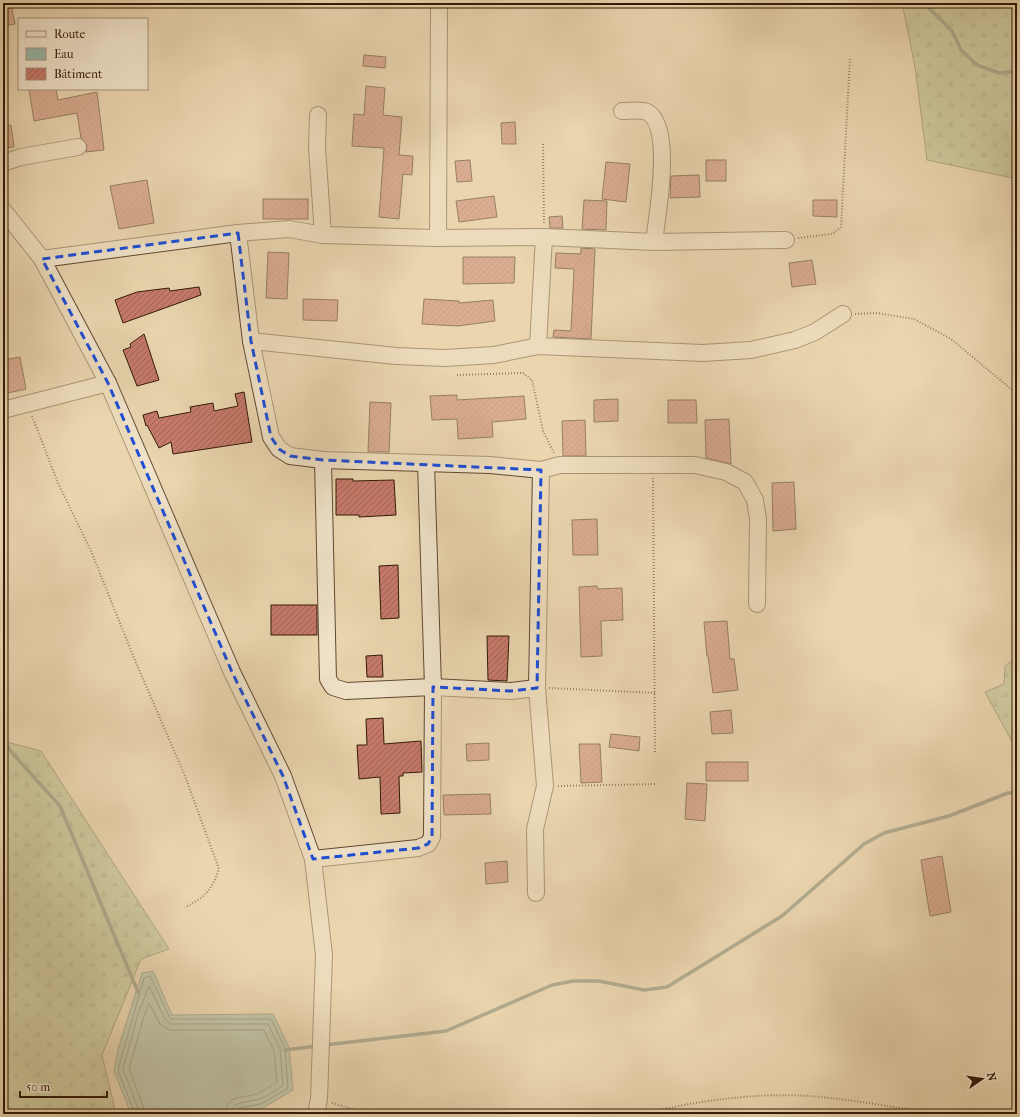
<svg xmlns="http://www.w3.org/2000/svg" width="1020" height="1117" viewBox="0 0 1020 1117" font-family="'IM FELL French Canon',serif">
<defs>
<pattern id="forest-firs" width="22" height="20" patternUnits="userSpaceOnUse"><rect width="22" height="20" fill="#b1bf8f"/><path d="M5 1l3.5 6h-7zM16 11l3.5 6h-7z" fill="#99a37a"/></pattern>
<pattern id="building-hatch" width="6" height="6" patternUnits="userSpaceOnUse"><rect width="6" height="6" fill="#c77a6b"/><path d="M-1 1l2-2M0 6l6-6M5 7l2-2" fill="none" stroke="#a26356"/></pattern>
</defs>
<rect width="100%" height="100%" fill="#ead6af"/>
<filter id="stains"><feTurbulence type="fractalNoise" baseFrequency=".005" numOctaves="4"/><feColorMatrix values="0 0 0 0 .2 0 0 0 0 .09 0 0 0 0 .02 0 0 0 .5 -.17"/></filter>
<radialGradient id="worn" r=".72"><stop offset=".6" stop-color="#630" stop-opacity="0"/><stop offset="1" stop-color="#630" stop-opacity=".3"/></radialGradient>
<g fill="url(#forest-firs)" stroke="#726c4b">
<path d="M 902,3 L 1017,3 L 1017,179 L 927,160 L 915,67 Z"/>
<path d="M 1017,656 L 1017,751 L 985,692 L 1004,684 L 1005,666 Z"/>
<path d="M 3,741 L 41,751 L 169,949 L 141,959 L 102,1055 L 116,1114 L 3,1114 Z"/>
</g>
<path fill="#98b9a8" stroke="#6f7968" d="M 153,971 L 172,1015 L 273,1014 L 289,1047 L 293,1090 L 263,1108 L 230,1114 L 131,1114 L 114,1071 L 118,1049 L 142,973 Z"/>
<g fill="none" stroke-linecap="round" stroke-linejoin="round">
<g stroke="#656858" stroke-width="1">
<path d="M 135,1114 L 118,1070 L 144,978 L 150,976 L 169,1016 L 171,1019 L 271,1019 L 285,1048 L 288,1088 L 261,1104 L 238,1108 L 236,1114"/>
<path d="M 140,1114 L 123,1069 L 138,1014 L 149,986 L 165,1019 L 170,1024 L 268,1024 L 280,1049 L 283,1085 C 277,1090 267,1097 259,1099 C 248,1103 231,1100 231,1114"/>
<path d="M 146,1114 L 129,1069 L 144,1016 L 149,1003 L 160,1024 L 169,1030 L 264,1030 L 274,1051 L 277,1082 C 271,1086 264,1091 257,1094 C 244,1098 225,1095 225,1114"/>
</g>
<g stroke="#6f7968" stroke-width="3.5">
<path d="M 924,3 L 952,31 L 961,50 L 977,65 L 999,73 L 1017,71"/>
<path d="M 3,741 L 13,754 L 60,806 L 138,992"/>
<path d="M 325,1045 L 446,1031 L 552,985 L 573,981 L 599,981 L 644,990 L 667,987 L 782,916 L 864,844 L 884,833 L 949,816 L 1008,793 L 1017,793"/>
<path d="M 285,1050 L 317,1046"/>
</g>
</g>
<g fill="url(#building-hatch)" stroke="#321807">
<path d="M 11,4 L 15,24 L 3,26 L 3,6 Z"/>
<path d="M 364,55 L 386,57 L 385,68 L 363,66 Z"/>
<path d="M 366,86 L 385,88 L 383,115 L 402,117 L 399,155 L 413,156 L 412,175 L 403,174 L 399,219 L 379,217 L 384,148 L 352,146 L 354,114 L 364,115 Z"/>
<path d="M 29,89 L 56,89 L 58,100 L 97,92 L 104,150 L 86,152 L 87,145 L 81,138 L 77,113 L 34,121 Z"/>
<path d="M 515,122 L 516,144 L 502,144 L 501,123 Z"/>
<path d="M 11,125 L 14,147 L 3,148 L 3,126 Z"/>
<path d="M 470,160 L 472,181 L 457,182 L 455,161 Z"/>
<rect x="706" y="160" width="20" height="21"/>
<path d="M 606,162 L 630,164 L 626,202 L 602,199 Z"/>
<path d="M 699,175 L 700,197 L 670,198 L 671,176 Z"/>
<path d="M 147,180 L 154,223 L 119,229 L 110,186 Z"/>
<path d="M 494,196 L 497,217 L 459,222 L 456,201 Z"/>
<rect x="263" y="199" width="45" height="20"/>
<path d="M 584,200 L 607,201 L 606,230 L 582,229 Z"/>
<path d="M 813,200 L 837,200 L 837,217 L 813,216 Z"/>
<path d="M 562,216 L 563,228 L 550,228 L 549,217 Z"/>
<path d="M 581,248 L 595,249 L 591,339 L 553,337 L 554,330 L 571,331 L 574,269 L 555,268 L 556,253 L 581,254 Z"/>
<path d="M 268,252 L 289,253 L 287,299 L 266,298 Z"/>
<path d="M 463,257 L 515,257 L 514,283 L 463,284 Z"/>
<path d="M 812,260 L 816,284 L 792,287 L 789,263 Z"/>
<path d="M 199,287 L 201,295 L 123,323 L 115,300 L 137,292 L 169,288 L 170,291 Z"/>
<path d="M 303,299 L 338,300 L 337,321 L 303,320 Z"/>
<path d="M 424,299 L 459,301 L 459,303 L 493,300 L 495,321 L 458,326 L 422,324 Z"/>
<path d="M 144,334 L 159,380 L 137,386 L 123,350 L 131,347 L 130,344 Z"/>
<path d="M 20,357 L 26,389 L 3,394 L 3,360 Z"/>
<path d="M 244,392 L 252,442 L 173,454 L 171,442 L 159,448 L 147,425 L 146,426 L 143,415 L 157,411 L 159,418 L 191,412 L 190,407 L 213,403 L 214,411 L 238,406 L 235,394 Z"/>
<path d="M 457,395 L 457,400 L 524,396 L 526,419 L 492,422 L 493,437 L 458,439 L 457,419 L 432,420 L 430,396 Z"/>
<path d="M 618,399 L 618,421 L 594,422 L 594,400 Z"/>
<path d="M 668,400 L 696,400 L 697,423 L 668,423 Z"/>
<path d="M 370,402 L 391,403 L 389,452 L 368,452 Z"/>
<path d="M 729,419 L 731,464 L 706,458 L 705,420 Z"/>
<path d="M 585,420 L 586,456 L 563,456 L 562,421 Z"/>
<path d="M 336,479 L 353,479 L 353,481 L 394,480 L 396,515 L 359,517 L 359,515 L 336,515 Z"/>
<path d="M 794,482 L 796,529 L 773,531 L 772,483 Z"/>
<path d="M 597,519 L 598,555 L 573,555 L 572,520 Z"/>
<path d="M 398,565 L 399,618 L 381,619 L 379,566 Z"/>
<path d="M 597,586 L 598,589 L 622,588 L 623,620 L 601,621 L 602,656 L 581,657 L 579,587 Z"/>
<rect x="271" y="605" width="46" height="30"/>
<path d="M 727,621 L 730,659 L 734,659 L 738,690 L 713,693 L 708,656 L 707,656 L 704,622 Z"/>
<path d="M 487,636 L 509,636 L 507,681 L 488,680 Z"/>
<path d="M 382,655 L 383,677 L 367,677 L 366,656 Z"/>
<path d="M 731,710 L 733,733 L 712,734 L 710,712 Z"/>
<path d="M 383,718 L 384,744 L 421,741 L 422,772 L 403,773 L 403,776 L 399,776 L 400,813 L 381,814 L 380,777 L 359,779 L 357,745 L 367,745 L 366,719 Z"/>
<path d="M 611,734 L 640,737 L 639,751 L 609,747 Z"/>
<path d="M 489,743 L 489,760 L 467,761 L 466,744 Z"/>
<path d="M 579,744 L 600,744 L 602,782 L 581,783 Z"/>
<rect x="706" y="762" width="42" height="19"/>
<path d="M 687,783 L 707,784 L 705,821 L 685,819 Z"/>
<path d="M 490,794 L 491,814 L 444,815 L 443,795 Z"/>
<path d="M 942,856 L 951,912 L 930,916 L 921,860 Z"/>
<path d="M 507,861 L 508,882 L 486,884 L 485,863 Z"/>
</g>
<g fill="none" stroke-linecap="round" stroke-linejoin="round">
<defs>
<g id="minor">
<path d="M 622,111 C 629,111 641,109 647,112 C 674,126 657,216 654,242"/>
<path d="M 318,115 L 317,147 L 323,235"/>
<path d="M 3,163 L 21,157 L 78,147"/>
<path d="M 3,210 L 42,259 L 108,383 L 232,672 L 283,776 L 313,859 L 324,955 L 319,1099 L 316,1114"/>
<path d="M 238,233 L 251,341 L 271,437 L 279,449 L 290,456 L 323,460 L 490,465 L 541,470 L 560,465 L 695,465 L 726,472 L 745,482 L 755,500 L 758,519 L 757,604"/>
<path d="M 438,238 L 439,4"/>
<path d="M 42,259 L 238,233 L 289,229 L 323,235 L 438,238 L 544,237 L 654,242 L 786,240"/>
<path d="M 251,341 L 396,356 L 445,358 L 494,355 L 538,346 L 703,353 L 751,350 L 795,340 L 815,332 L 843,314"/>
<path d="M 538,346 L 544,237"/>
<path d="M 3,410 L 108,383"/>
<path d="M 426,464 L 433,687 L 511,691 L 537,688"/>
<path d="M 313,859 L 418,848 L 428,844 L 432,837 L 433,687 L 346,691 L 333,687 L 328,679 L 323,460"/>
<path d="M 536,893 L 535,829 L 545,786 L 537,688 L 541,470"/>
</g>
</defs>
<use href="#minor" stroke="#604831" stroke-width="18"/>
<g stroke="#321807" stroke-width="2" stroke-dasharray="1 2" stroke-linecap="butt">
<path d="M 543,144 L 544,224"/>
<path d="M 798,238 L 832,234 L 841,227 L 850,58"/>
<path d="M 855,314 L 877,313 L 914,319 L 951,339 L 1017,394"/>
<path d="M 457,375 L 523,373 L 532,380 L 543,431 L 554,453"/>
<path d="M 32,416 L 58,483 L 91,551 L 134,658 L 185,776 L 219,869 C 213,888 204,899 185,907"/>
<path d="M 653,478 L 655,754"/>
<path d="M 549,688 L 656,693"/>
<path d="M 558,786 L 655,784"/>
<path d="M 332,1103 L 370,1114"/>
<path d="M 640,1114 C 702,1100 767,1090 830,1098 C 869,1102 907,1110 945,1114"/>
</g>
<use href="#minor" stroke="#f1e4cb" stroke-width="16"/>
</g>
<path d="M0 0H1020V1117H0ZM 238,233 L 251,341 L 271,437 L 279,449 L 290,456 L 323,460 L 541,470 L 537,688 L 511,691 L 433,687 L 432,837 L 428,844 L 418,848 L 313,859 L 283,776 L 232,672 L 108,383 L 42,259 Z" fill="#ead6af" fill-opacity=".55" fill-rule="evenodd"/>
<path fill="none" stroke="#1d4ed8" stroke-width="3" stroke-dasharray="8 5" stroke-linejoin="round" d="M 238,233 L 251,341 L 271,437 L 279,449 L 290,456 L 323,460 L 541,470 L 537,688 L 511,691 L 433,687 L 432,837 L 428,844 L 418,848 L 313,859 L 283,776 L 232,672 L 108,383 L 42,259 Z"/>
<rect width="1020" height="1117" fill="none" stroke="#ead6af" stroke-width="16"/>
<rect x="4" y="4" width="1012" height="1109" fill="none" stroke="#321807" stroke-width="2"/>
<rect x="8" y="8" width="1004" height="1101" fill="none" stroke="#321807"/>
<rect x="18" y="18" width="130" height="72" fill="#f1e4cb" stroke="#a5927d"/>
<rect x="26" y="31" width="20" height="6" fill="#f1e4cb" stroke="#a5927d"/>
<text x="54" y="38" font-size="12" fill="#321807">Route</text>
<rect x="26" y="48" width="20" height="12" fill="#98b9a8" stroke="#a5927d"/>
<text x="54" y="58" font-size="12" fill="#321807">Eau</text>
<rect x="26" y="68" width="20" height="12" fill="url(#building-hatch)" stroke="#a5927d"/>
<text x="54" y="78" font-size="12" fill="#321807">Bâtiment</text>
<g transform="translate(982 1079) rotate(77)" stroke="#f1e4cb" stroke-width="3" paint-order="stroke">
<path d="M0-3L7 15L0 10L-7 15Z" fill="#321807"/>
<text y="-6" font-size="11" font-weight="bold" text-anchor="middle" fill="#321807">N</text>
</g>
<path d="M20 1091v6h87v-6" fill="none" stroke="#321807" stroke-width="2"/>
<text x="26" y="1091" font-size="12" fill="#321807" stroke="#f1e4cb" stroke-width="3" paint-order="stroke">50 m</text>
<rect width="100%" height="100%" filter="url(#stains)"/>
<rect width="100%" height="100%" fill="url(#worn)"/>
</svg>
